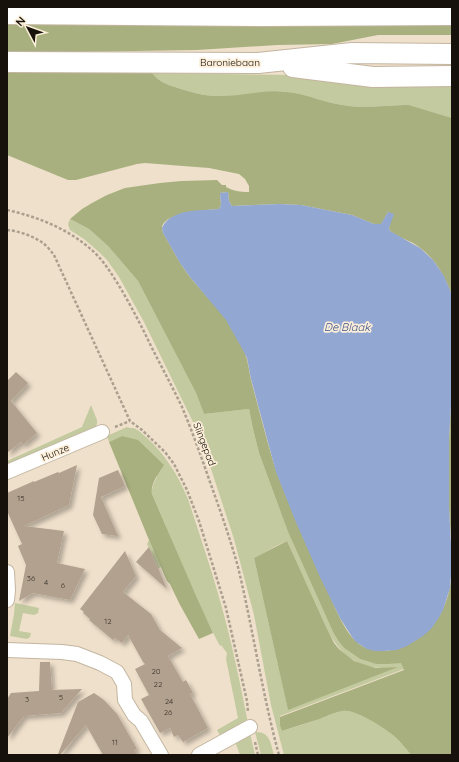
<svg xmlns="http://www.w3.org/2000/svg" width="459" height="762" viewBox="0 0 459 762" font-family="Quicksand,sans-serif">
<defs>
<filter id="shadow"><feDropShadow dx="3.5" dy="3.5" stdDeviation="2" flood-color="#0004"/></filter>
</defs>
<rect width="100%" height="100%" fill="#efe0cb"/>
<g fill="#c3ca9f" fill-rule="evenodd">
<path d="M 152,73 L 295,75 L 452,84 L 452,118 L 409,105 L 404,105 C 381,106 359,109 337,104 C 320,101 304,93 287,92 C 280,91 273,92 265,93 C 249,94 233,97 217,96 C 203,96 191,92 178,88 C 168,85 159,82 152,73 Z"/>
<path d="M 70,219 L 89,229 L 108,246 L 138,281 L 196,393 L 204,414 L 249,409 L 253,429 L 259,453 L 288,532 L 333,632 L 339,642 L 344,648 L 360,659 L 376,664 L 389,664 L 401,662 L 404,669 L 280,716 L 282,731 C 295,727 308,723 320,719 C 328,716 335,712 343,711 C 355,709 386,729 395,737 C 401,742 406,749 411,755 L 284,755 L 271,705 L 254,615 L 234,539 L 211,469 L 194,424 L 144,322 L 119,277 L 107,260 L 100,253 L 84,239 L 70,230 L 68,224 ZM 287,541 C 296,562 305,582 314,603 C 332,642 346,674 397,667 L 288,709 L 254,558 C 265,553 276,545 287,541 Z"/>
<path d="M 91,405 L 97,420 L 97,423 L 96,428 L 7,469 L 7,461 L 82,427 Z"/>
<path d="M 127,427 C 129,428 131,428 133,428 C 138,429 142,434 146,437 C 165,454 178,475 188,499 C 199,533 211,568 221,604 C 232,643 240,683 248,723 L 221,737 L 217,730 L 238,718 L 226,659 L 227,653 L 221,645 L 220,646 C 194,597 175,545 152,494 C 151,488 154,483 157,477 L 122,436 L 109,442 L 107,436 Z"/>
<path d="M 149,540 L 161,567 L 158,568 L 147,544 Z"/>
<path d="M 15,603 L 39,608 L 38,613 L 34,615 L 23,613 L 19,631 L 31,633 L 30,637 L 27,639 L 10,636 L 14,614 Z"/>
<path d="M 255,732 C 270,731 271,744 274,755 L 261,755 Z"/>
<path d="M 250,733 L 255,755 L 240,755 L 234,739 Z"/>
</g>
<g fill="#a8b07f">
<path d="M 7,22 L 452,25 L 452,35 L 378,35 L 332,44 L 277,45 L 197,50 L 7,53 Z"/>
<path d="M 7,73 L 152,73 C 159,82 168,85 178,88 C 191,92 203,96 217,96 C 240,97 264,89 287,92 C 304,93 320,101 337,104 C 359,109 381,106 404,105 L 409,105 L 452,118 L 452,295 C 443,273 434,256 413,243 C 405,239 397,236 390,231 L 389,228 L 390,223 L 388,212 L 381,225 L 374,224 L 352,215 L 301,205 L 279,204 L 232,206 L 229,201 L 228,192 L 220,193 L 221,205 L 219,209 C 207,210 165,212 162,227 C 162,229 163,232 163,233 C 172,248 179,263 190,277 C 201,291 215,304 226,319 C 233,329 240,341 245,353 C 248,361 249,371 251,380 C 259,410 267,441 276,471 C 279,479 283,488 286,496 C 298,527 312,557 326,586 C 333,603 344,633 359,644 C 376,656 398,651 414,641 C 435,629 445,610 450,587 C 455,562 450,534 449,509 C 447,469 449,430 452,391 L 452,755 L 411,755 C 406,749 401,742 395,737 C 386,729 355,709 343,711 C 335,712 327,716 320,719 C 307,723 294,727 282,731 L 280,725 L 280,717 L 404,670 L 401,663 L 389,664 L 376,664 L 360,659 L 344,648 L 339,642 L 333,632 L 288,532 L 259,453 L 253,429 L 249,409 L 204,414 L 196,393 L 138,281 L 108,246 L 89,229 L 70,219 L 82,209 L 92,203 L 107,195 L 125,188 L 160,183 L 181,181 L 217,180 L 222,185 L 226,185 L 226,187 C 233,191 240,192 249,192 L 249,186 L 245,179 L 239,174 L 209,168 L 183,166 L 145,163 L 137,164 L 76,180 L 68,180 L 7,155 Z"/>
<path d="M 122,436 L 138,440 L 164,465 C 159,473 150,484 152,494 L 197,598 L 213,633 L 199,639 L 179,603 L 170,584 L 167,581 L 149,540 L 109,442 Z"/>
<path d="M 287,541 L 325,625 L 334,643 L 339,649 L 354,661 L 369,666 L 376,668 L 398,667 L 288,710 L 254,558 Z"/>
</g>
<path fill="#92a7d2" d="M 228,192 L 229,201 L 232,206 L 279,204 L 301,205 L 352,215 L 374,224 L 381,224 L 388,212 L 394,214 L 389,228 L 390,231 L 420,248 L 433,260 L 444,276 L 452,295 L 452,391 L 449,438 L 449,507 L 452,562 L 451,576 L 450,588 L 443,610 L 438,619 L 431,629 L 423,636 L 407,646 L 397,650 L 383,651 L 375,651 L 367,649 L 356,642 L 352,637 L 340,618 L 320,577 L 295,520 L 276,472 L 251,379 L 247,358 L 244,352 L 226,320 L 190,277 L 180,263 L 163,233 L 162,228 C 171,208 201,211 219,209 L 221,205 L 220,193 Z"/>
<g fill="#b2a18f" filter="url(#shadow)">
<path d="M 16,372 L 28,383 L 11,401 L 37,433 L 23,445 L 21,442 L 7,453 L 7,381 Z"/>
<path d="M 77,465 L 69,505 L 24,526 L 64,531 L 57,563 L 85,569 L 70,600 L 33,593 L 19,601 L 26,565 L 18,546 L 22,544 L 7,511 L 7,493 L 34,481 L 34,482 L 58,472 L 59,473 Z"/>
<path d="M 118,470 L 125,486 L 101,497 L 118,536 L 102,534 L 93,515 L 99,478 Z"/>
<path d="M 149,547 L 167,589 L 136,562 Z"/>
<path d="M 125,551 L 136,576 L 123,592 L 151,614 L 160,630 L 182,648 L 168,656 L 183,682 L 186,680 L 193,693 L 190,694 L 208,728 L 183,742 L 178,735 L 174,737 L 170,728 L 160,733 L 141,699 L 149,695 L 135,669 L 145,664 L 143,662 L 128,635 L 122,643 L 115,638 L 113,640 L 89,620 L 90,619 L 83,613 L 84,612 L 80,609 Z"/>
<path d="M 40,662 L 50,662 L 52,690 L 82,689 L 61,713 L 24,716 L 7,738 L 7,699 L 11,693 L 39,691 Z"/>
<path d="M 94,693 L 104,700 L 117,714 L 137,749 L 134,750 L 137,755 L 103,755 L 86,725 L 60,755 L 58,754 L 78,702 Z"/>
</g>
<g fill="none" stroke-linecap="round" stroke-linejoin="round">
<defs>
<g id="street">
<path d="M 7,472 L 102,432"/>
<path d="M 7,572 L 8,590 L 7,600"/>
<path d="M 7,650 L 62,652 L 77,654 L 100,663 L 117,672 L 124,684 L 125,700 L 134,715 L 141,721 L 161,755"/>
<path d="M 199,755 L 250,727"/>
</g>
<g id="secondary">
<path d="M 7,14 L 266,16 L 452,15"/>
<path d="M 7,62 L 258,63 L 352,53 L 452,54"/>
<path d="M 293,67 L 373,77 L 452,76"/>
</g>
</defs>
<use href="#street" stroke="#c3b5a0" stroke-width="16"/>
<use href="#secondary" stroke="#c3b5a0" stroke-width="22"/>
<g stroke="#ab9f8e" stroke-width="2.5" stroke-dasharray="3 2" stroke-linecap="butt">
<path d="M 7,210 C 39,217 71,230 95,253 C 105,263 111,273 118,284 C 130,304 141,325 151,346 C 161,366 172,386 182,407 C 192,431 201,456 210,482 C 220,510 230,538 238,567 C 253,629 262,693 279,755"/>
<path d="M 7,230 C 19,231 33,236 43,243 C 47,246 51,251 54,255 L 130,421 L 142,430 L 165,452 L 174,464 L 187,490 L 199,521 L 226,608 L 247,701 L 248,712"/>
<path d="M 115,427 L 130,421"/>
<path d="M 255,742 L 258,755"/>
</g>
<use href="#street" stroke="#fff" stroke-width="14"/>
<use href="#secondary" stroke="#fff" stroke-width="20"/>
</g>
<g text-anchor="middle" stroke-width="3.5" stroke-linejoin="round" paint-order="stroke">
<g font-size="8" fill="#3d352b">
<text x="21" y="501">15</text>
<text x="31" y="581">36</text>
<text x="46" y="585">4</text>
<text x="63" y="588">6</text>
<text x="108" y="624">12</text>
<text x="156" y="674">20</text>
<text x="158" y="687">22</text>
<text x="61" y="700">5</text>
<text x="27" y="702">3</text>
<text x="169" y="704">24</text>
<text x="168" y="715">26</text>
<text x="115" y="745">11</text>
</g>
<g font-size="10" fill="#16110a" stroke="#fceed8">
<text x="230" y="66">Baroniebaan</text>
<text transform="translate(205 444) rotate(69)" y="4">Slingepad</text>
<text transform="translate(55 452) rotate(-23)" y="4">Hunze</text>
</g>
<g font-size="11" font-style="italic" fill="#385189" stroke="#fceed8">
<text x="347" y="331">De Blaak</text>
</g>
</g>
<rect width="459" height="762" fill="none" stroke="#16110a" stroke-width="16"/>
<g transform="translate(28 28) rotate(311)" stroke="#fceed8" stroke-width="3" paint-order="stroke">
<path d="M0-3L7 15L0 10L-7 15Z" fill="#16110a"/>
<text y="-6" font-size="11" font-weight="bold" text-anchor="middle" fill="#16110a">N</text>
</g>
</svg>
